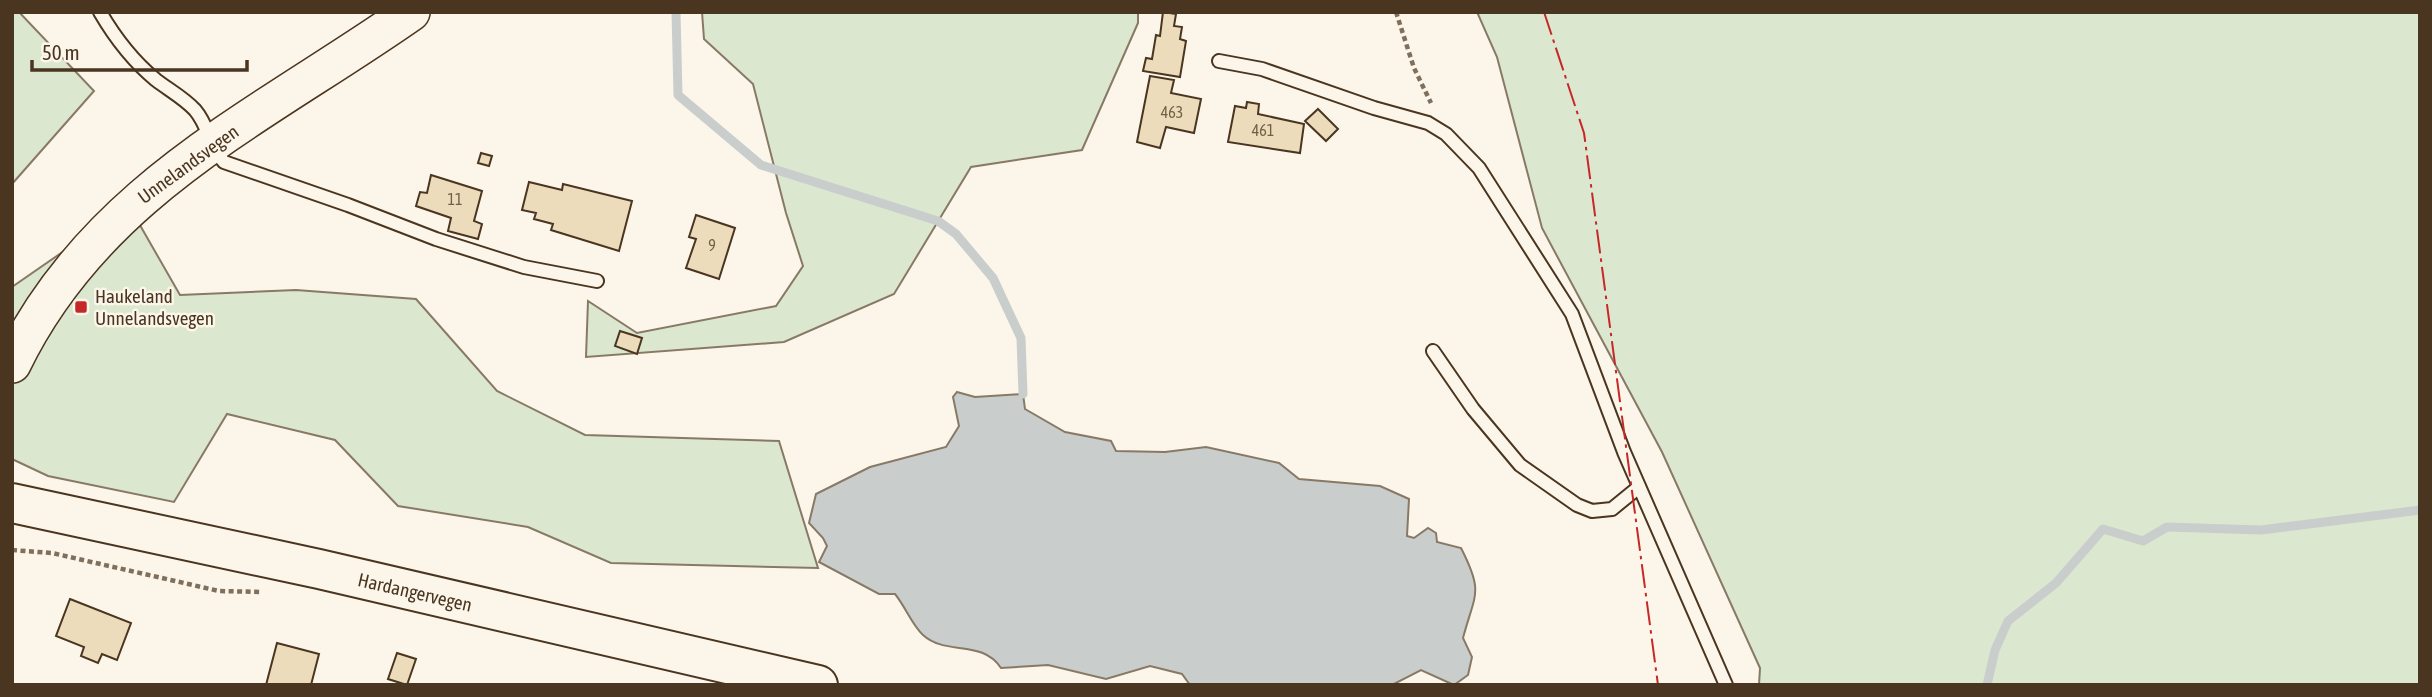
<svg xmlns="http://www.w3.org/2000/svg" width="2432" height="697" viewBox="0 0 2432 697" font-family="'Asap Condensed',sans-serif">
<rect width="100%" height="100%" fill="#fbf6e9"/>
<g fill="#dce7d0" stroke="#887966" stroke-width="2">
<path d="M 12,12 L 19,12 L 94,91 L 12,184 Z"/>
<path d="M 702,12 L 1138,12 L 1138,23 L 1082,150 L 971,167 L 894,294 L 784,342 L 586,357 L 588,301 L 637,333 L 776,306 L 803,266 L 786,213 L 753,84 L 704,39 Z"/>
<path d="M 1477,12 L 2420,12 L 2420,685 L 1759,685 L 1760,668 L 1662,452 L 1542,228 L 1497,57 Z"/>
<path d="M 129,206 L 180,295 L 296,290 L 416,299 L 497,391 L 585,435 L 779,441 L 818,568 L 611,563 L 528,527 L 398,506 L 335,440 L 227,414 L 174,502 L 48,476 L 12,459 L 12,287 Z"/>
</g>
<path fill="#c9cecd" stroke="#887966" stroke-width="2" d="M 957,392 L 975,397 L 1023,394 L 1025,409 L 1065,432 L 1111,441 L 1116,451 L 1165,452 L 1206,447 L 1279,463 L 1299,479 L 1380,486 L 1409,499 L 1407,536 L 1414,538 L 1428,528 L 1436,533 L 1437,542 L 1461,548 C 1484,593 1475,593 1463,638 L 1472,657 L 1468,675 L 1454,685 L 1421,670 L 1392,685 L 1190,685 L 1182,674 L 1150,666 L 1106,679 L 1048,665 L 1001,668 C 982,639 946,656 923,635 C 912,625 905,606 895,594 L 879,594 L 819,562 L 827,546 L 823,538 L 809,523 L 816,494 L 870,467 L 946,447 L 959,426 L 953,397 Z"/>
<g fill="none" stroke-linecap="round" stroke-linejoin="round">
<g stroke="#c9cecd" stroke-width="9">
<path d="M 676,12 L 678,95 L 761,165 L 938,221 L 956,234 L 993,278 L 1021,338 L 1023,394"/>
<path d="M 1987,685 L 1995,650 L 2008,621 L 2056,583 L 2103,529 L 2143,541 L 2167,527 L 2261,530 L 2420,510"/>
</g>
</g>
<g fill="#ecdcbc" stroke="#4a3520" stroke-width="2">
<path d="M 1163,12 L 1176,14 L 1174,26 L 1182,27 L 1180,39 L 1186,41 L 1180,77 L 1143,71 L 1146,58 L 1152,59 L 1156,35 L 1160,36 Z"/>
<path d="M 1150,76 L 1174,80 L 1171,93 L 1201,99 L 1194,133 L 1166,127 L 1160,148 L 1137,142 Z"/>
<path d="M 1247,102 L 1259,104 L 1258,114 L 1304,124 L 1300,153 L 1228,142 L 1235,106 L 1246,108 Z"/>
<path d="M 1318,109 L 1338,129 L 1326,141 L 1305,121 Z"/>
<path d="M 481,153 L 492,156 L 489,166 L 478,163 Z"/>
<path d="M 431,175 L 482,191 L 474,221 L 482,224 L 478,239 L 448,231 L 451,218 L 416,206 L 420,192 L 427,193 Z"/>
<path d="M 529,182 L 562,190 L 563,184 L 632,201 L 619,251 L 551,230 L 553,224 L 534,219 L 536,213 L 522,210 Z"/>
<path d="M 696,215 L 735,228 L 719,279 L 686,268 L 696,239 L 689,237 Z"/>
<path d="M 620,331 L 642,338 L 637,354 L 615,346 Z"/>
<path d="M 70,599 L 131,623 L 117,660 L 102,654 L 98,663 L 81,656 L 84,647 L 56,636 Z"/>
<path d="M 277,643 L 319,654 L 311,685 L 266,685 Z"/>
<path d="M 397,653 L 416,659 L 407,685 L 388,679 Z"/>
</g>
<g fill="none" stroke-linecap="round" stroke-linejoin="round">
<defs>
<g id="lane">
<path d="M 100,12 C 114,36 134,62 156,80 C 169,90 184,98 195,110 C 209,126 210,148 224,162 L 348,205 L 436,239 L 524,267 L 597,281"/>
<path d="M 1219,61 L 1262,69 L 1374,108 L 1428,123 L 1446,134 L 1479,168 L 1572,314 L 1624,452 L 1726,685"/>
<path d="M 1433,351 L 1473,409 L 1520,465 L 1577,505 L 1592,511 L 1612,509 L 1639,487"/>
</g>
<path id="secondary" d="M 12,364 C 96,190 261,117 411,12"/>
<path id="primary" d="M 12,503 L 319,569 L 818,685"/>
</defs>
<use href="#lane" stroke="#4a3520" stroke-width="16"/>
<use href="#secondary" stroke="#4a3520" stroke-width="40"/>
<use href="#primary" stroke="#4a3520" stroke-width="42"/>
<g stroke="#7f6f5c" stroke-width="4.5" stroke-dasharray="5 3.5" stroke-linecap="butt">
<path d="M 1396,12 L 1414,68 L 1431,103"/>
<path d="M 12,550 L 52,553 L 219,591 L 262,592"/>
</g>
<use href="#lane" stroke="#fbf6e9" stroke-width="12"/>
<use href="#secondary" stroke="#fbf6e9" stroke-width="37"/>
<use href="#primary" stroke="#fbf6e9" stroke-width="38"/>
<path stroke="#c62828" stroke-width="2" stroke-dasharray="24 5 3.5 5" stroke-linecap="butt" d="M 1544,12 L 1584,133 L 1658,685"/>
</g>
<rect fill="#c62828" stroke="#fbf6e9" stroke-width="2.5" x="74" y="300" width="14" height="14" rx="3.5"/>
<g text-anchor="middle" stroke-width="5" stroke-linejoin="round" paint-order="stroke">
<g font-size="16" fill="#725f47">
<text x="1172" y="118">463</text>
<text x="1263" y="136">461</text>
<text x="455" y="205">11</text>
<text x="712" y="251">9</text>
</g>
<g font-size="19" fill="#4a3520" stroke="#fbf6e9">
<text transform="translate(188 164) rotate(-36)" y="7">Unnelandsvegen</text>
<text transform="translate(415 592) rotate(13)" y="7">Hardangervegen</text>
</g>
<g font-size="19" fill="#4a3520" stroke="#fbf6e9" text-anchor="start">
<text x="95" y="303">Haukeland<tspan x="95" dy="22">Unnelandsvegen</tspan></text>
</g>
</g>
<rect width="2432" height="697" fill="none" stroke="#4a3520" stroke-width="28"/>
<path d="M32 60v10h215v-10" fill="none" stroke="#4a3520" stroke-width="3.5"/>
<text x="42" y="60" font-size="21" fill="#4a3520" stroke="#fbf6e9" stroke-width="5" paint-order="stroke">50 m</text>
</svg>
